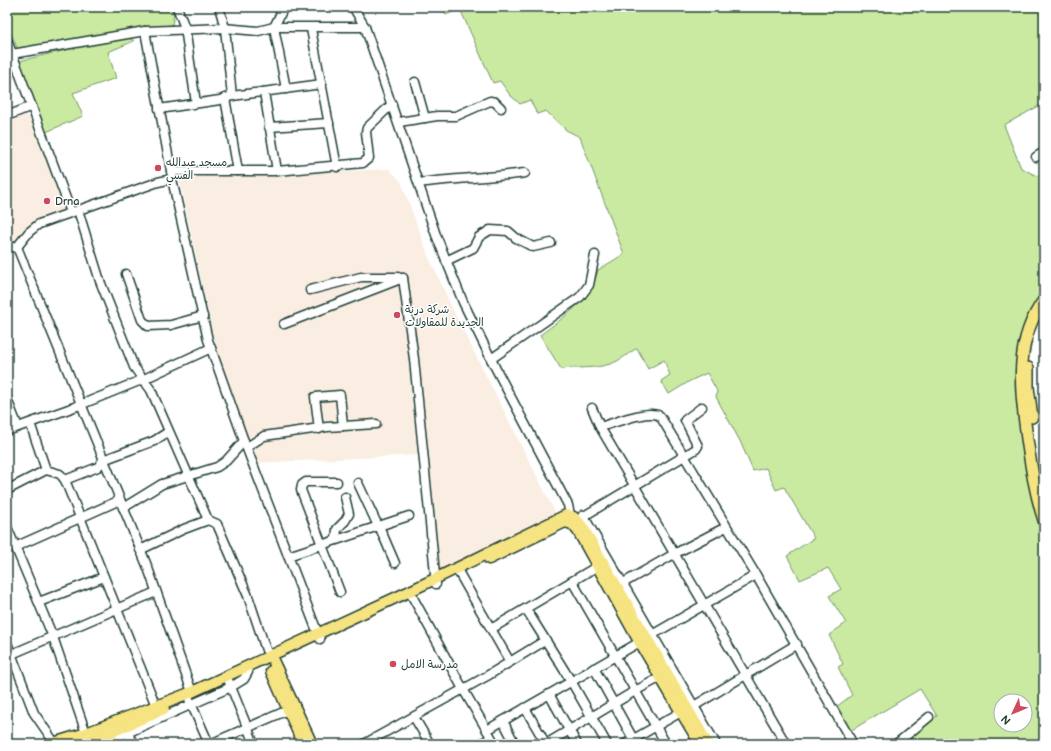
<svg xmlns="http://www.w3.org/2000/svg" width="1051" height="751" viewBox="0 0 1051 751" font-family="'Balsamiq Sans','Playpen Sans Arabic',sans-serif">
<rect width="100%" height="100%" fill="#fff"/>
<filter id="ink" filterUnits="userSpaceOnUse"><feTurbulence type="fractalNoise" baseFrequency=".025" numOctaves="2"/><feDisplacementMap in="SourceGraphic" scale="8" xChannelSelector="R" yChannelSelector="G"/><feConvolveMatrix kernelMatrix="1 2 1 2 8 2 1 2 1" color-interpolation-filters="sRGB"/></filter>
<g filter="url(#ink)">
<g fill="#faeee2">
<path d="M 25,115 L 32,119 L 69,215 L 39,225 L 17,244 L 7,248 L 7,122 Z"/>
<path d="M 389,169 L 401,181 L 428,255 L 453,310 L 556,514 L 434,577 L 423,455 L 254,463 L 218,358 L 179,178 Z"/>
</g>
<g fill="#caeaa1" stroke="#74946a" fill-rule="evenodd">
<path d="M 7,7 L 170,7 L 174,15 L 172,25 L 18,50 L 7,23 Z"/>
<path d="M 443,7 L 1044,7 L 1044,62 L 1039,64 L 1044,76 L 1044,116 L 1039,106 L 1004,125 L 1021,168 L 1037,176 L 1044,173 L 1044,295 L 1031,313 L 1020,337 L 1016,360 L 1016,381 L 1044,525 L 1044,744 L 916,744 L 911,737 L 937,716 L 920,689 L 850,731 L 836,707 L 852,695 L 838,667 L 843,664 L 829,635 L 846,623 L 829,596 L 841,589 L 828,568 L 800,580 L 787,556 L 814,538 L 784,487 L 776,490 L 766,468 L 753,471 L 740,441 L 716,397 L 717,391 L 707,373 L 690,381 L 669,394 L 661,381 L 670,375 L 664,360 L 648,369 L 637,348 C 629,353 620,361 610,364 C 595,369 577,367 561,369 L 540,335 C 564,317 590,301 598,270 L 624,254 L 580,137 L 566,130 L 546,111 L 537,114 L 530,100 L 520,104 L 510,95 L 500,81 L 493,83 L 460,9 L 446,15 ZM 1001,701 L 1025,701 L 1025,725 L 1001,725 Z"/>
<path d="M 126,36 L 134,41 L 108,52 L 116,78 L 73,93 L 83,116 L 46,132 L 19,61 Z"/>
</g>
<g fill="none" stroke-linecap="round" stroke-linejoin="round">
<defs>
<g id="minor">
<path d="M 177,7 L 185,28 L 196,103"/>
<path d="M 219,7 L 225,28 L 232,96"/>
<path d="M 284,7 L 274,27 L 286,89"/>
<path d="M 353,7 L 365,27 L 436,235 L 463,302 L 496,369 L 568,505 L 570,515 L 569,520"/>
<path d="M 311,29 L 337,167"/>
<path d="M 145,31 L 172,176"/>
<path d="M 7,40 L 71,212"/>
<path d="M 12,54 L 145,31 L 224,28 L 258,31 L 274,27 L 365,27"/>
<path d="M 415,82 L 425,118"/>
<path d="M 264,92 L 277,171"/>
<path d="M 225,98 L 238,171"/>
<path d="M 159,109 L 220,100 L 232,96 L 322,84"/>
<path d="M 7,116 L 32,106"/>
<path d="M 399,122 L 437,116 L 456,116 L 490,101 L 495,102 L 501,108"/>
<path d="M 269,127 L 329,123"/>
<path d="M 1036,157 L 1044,152"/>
<path d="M 171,171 L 277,171 L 363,163 L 369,158 L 366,132 L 367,128 L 392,104"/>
<path d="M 419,183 C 454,178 490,178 525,173"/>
<path d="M 78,210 L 100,281 L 134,367 L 151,390 L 208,520 L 217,524 L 248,596 L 266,650 L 271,656"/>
<path d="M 7,247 L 17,247 L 29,232 L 39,224 L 158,182 L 172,179 L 208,340 L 244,441 L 320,639"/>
<path d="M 17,247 L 148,568 L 192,692"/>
<path d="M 446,261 L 473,248 L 479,237 L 490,230 L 508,231 L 516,238 L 533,247 L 551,243"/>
<path d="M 126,274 L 142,320 L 148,326 L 171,325 L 203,316"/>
<path d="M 403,278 L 414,359 L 436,584"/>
<path d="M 310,290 L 361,277 L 398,277"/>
<path d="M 284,324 L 403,278"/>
<path d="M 491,359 L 580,297 L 589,285 L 595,255"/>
<path d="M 7,399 L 18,427"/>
<path d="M 592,408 L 600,427 L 786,744"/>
<path d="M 30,423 L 46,470 L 60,474 L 65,480 L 156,706"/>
<path d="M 600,427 C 615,423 647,409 660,416 L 756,575 L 853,744"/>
<path d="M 319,429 L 315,397 L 340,395 L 343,426"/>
<path d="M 7,431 L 80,405 L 144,379 L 211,348"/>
<path d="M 247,447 L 264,436 L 327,427 L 376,424"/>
<path d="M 65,480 L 98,467 L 103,460 L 154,441 L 168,432"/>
<path d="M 337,482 L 306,482 L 302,485 L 301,490 L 340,592"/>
<path d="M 358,483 L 378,526"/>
<path d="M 7,490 L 46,470"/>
<path d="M 123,508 L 162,484 L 217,467 L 226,461 L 244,441"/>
<path d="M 583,515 L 716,744"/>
<path d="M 579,519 L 696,449 L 698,446 L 685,420 L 702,407"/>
<path d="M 379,526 L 395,563"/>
<path d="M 7,527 L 53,637 L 86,733"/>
<path d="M 336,540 L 337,529 L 345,521 L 349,514 L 345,497"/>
<path d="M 15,547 L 120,500"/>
<path d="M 140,550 L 184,529 L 208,520"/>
<path d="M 288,556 L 409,516"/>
<path d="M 459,573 L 510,662"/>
<path d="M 572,581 L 666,744"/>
<path d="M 618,586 L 674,554 L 726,527"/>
<path d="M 408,592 L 412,596 L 463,689 L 495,744"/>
<path d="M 39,602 L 104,577"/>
<path d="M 526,609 L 571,681 L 607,744"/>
<path d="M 491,629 L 596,567"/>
<path d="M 7,643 L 34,713 L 54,742"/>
<path d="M 12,654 L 156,592"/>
<path d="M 594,668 L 636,744"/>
<path d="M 229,682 L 254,744"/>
<path d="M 549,694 L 577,744"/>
<path d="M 189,699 L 209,744"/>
<path d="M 694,706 L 797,644"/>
<path d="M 525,708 L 546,744 L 635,691 L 661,677"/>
<path d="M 414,717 L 430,744"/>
<path d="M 503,721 L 515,744"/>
<path d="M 124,728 L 134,744"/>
<path d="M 487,730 L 756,575"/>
<path d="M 102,744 L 231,687 L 244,679 L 248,672"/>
<path d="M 210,744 L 288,710"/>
<path d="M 364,744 L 487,676 L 546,640"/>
<path d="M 480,744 L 491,738"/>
<path d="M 625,744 L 681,712"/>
<path d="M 896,744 L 929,717"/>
</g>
<g id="major">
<path d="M 489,559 L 565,522 L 572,524 L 578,531 L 640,643 L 700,744"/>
<path d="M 271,656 L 312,744"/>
<path d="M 271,671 L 303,744"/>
<path d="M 50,744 L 86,733 L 192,692 L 408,592 L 566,515 C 575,515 579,522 584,529 L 708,744"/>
<path d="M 85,744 L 164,709"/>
</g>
<g id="highway">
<path d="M 1044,300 C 1013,343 1021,390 1027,439 C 1031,466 1035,493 1044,520"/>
<path d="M 1028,368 L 1028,387 L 1032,417"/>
</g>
</defs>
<use href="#minor" stroke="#1f3d34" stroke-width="11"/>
<use href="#major" stroke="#1f3d34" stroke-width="13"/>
<use href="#highway" stroke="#1f3d34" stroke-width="14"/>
<use href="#minor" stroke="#fff" stroke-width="8"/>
<use href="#major" stroke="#f6e381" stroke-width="10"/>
<use href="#highway" stroke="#f6e381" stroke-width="11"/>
</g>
</g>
<g fill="#d1495b" stroke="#fff" stroke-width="1.5">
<circle cx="158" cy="168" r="4"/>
<circle cx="47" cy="201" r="4"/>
<circle cx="397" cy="315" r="4"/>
<circle cx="393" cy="664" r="4"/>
</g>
<g text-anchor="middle" stroke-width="3" stroke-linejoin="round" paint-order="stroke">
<g font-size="11" fill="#1f3d34" stroke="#fff" text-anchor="start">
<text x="166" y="166">مسجد عبدالله<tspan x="166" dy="13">الفسي</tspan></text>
<text x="55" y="205">Drna</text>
<text x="405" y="313">شركة درنة<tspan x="405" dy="13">الجديدة للمقاولات</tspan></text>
<text x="401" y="668">مدرسة الامل</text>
</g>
</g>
<rect width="1051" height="751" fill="none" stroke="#fff" stroke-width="24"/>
<rect x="12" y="12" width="1027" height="727" fill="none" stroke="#1f3d34" stroke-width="1.5" filter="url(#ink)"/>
<g transform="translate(1013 713) rotate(226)"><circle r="19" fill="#ffffff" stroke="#a5b1ae"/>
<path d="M0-3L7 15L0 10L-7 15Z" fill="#d1495b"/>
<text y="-6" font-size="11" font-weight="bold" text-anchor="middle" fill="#1f3d34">N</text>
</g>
</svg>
